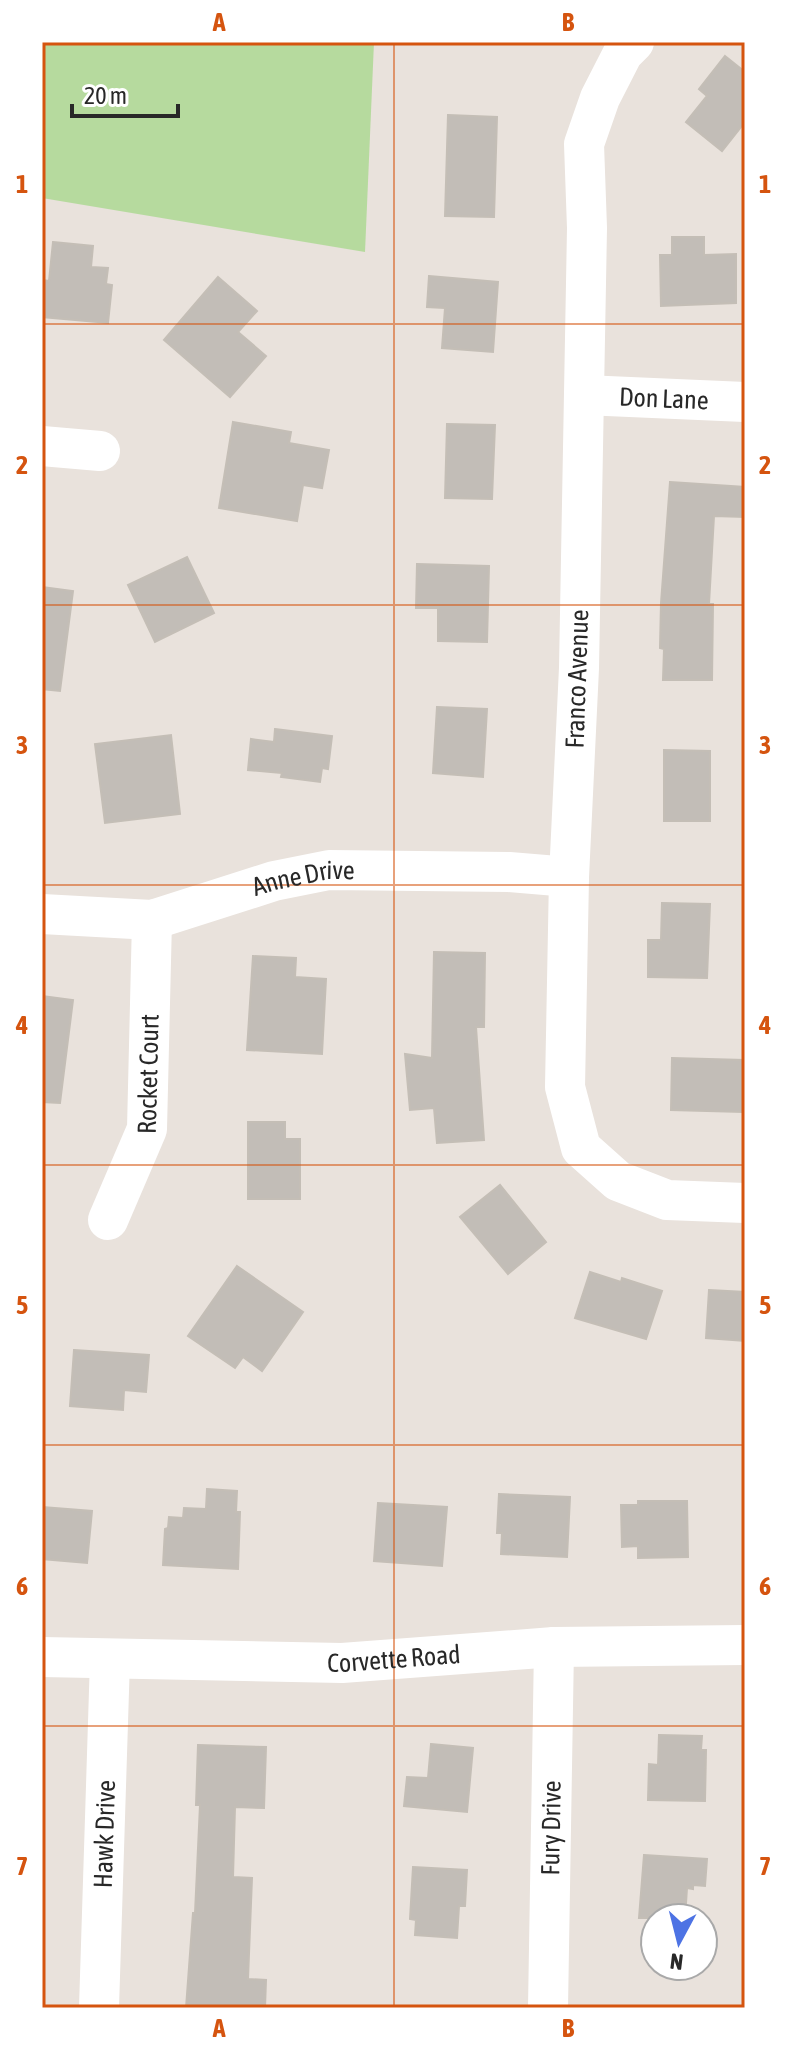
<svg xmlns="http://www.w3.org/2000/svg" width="787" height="2050" viewBox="0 0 787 2050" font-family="'Asap Condensed',sans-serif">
<rect width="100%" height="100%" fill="#e9e2dc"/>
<path fill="#b6da9e" d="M 42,42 L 374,42 L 365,252 L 42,198 Z"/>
<g fill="#c2bdb7" stroke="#c4beb6" stroke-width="2">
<path d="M 725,56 L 745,72 L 745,122 L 722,151 L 686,122 L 707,96 L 699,89 Z"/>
<path d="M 448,115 L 497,117 L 494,217 L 445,216 Z"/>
<path d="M 672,237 L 704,237 L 704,255 L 736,254 L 736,303 L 661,306 L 660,255 L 672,255 Z"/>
<path d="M 53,242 L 93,246 L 91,267 L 108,268 L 106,284 L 112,285 L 108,323 L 42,317 L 42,280 L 49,281 Z"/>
<path d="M 429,276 L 498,282 L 493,352 L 442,348 L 445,308 L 427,307 Z"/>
<path d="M 218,277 L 257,311 L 238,332 L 266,356 L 230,397 L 164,340 Z"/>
<path d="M 233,422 L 291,432 L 289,443 L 329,450 L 322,488 L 303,485 L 297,521 L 219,508 Z"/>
<path d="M 447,424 L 495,425 L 492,499 L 445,498 Z"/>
<path d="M 670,482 L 745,487 L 745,517 L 714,516 L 709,604 L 713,604 L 712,680 L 663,680 L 664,649 L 660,648 L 661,603 Z"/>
<path d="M 187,557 L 214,613 L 155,642 L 128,585 Z"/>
<path d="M 417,564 L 489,566 L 487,642 L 438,641 L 438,608 L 416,608 Z"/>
<path d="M 42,587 L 73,591 L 60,691 L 42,689 Z"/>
<path d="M 437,707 L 487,709 L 483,777 L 433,773 Z"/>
<path d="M 275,729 L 332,736 L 328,769 L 322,768 L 320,782 L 281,777 L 282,773 L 248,770 L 251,739 L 274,742 Z"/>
<path d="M 171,735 L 180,814 L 105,823 L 95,744 Z"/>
<path d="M 664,750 L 710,751 L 710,821 L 664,821 Z"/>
<path d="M 662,903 L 710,904 L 707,978 L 648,977 L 648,940 L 661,940 Z"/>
<path d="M 434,952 L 485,953 L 484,1027 L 476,1027 L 484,1140 L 437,1143 L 434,1108 L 410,1110 L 405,1054 L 432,1058 Z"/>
<path d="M 253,956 L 296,958 L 295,977 L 326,979 L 322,1054 L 247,1050 Z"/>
<path d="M 42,996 L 73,1000 L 60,1103 L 42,1102 Z"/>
<path d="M 672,1058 L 744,1060 L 743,1112 L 671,1110 Z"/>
<path d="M 248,1122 L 285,1122 L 285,1139 L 300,1139 L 300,1199 L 248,1199 Z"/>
<path d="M 500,1185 L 546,1242 L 508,1274 L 460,1217 Z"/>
<path d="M 237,1266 L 303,1312 L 262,1371 L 243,1357 L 235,1368 L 188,1336 Z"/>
<path d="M 590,1272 L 621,1282 L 622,1278 L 662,1291 L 646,1339 L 575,1318 Z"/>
<path d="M 709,1290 L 745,1292 L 745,1341 L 706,1338 Z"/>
<path d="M 74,1350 L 149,1355 L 146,1392 L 124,1390 L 123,1410 L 70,1406 Z"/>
<path d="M 207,1489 L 237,1491 L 236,1512 L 240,1512 L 238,1569 L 163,1565 L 165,1529 L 168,1528 L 169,1517 L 183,1518 L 184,1508 L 206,1509 Z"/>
<path d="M 499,1494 L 570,1497 L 567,1557 L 501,1554 L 502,1533 L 497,1533 Z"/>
<path d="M 638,1501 L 687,1501 L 688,1557 L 638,1558 L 638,1546 L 622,1547 L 621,1505 L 638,1505 Z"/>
<path d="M 378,1503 L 447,1507 L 442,1566 L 374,1561 Z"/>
<path d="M 42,1507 L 92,1511 L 87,1563 L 42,1559 Z"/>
<path d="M 659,1735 L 702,1736 L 701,1750 L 706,1750 L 705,1801 L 648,1800 L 649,1764 L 658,1765 Z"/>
<path d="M 431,1744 L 473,1748 L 467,1812 L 404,1806 L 407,1777 L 428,1778 Z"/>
<path d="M 198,1745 L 266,1747 L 264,1808 L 235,1807 L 233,1877 L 252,1878 L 248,1979 L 266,1980 L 265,2008 L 186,2008 L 193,1913 L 195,1913 L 200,1805 L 196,1805 Z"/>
<path d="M 644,1855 L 707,1859 L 705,1886 L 693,1885 L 693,1889 L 687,1888 L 685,1918 L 639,1918 Z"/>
<path d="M 413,1867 L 467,1870 L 465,1906 L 459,1906 L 457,1938 L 415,1935 L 416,1920 L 410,1919 Z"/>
</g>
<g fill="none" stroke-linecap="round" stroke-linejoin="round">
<g stroke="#fff" stroke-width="40">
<path d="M 634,42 L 623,53 L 600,98 L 584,144 L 587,228 L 579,668 L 569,877 L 565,1087 L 581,1148 L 618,1181 L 667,1200 L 745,1203"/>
<path id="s1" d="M 584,395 L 745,402"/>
<path d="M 42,446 L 100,451"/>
<path id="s2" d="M 42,914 L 152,920 L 274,881 L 329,870 L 509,872 L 569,877"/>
<path id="s3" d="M 108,1220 L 147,1129 L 152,920"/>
<path id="s4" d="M 42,1657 L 342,1663 L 554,1647 L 745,1645"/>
<path id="s5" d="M 99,2008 L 110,1659"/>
<path id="s6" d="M 548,2008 L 554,1647"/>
</g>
</g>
<path fill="none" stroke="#d5540f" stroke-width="2" stroke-opacity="0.55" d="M 394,42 L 394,2008M 42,324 L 745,324M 42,605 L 745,605M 42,885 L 745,885M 42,1165 L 745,1165M 42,1445 L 745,1445M 42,1726 L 745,1726"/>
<g text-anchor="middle" stroke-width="6" stroke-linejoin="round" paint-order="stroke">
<g font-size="26" fill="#282828" stroke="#fff">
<text dy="9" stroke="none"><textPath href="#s1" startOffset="80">Don Lane</textPath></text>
<text transform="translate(577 679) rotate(-88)" y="9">Franco Avenue</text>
<text dy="9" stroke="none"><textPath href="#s2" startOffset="268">Anne Drive</textPath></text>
<text dy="9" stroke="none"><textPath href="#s3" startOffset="154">Rocket Court</textPath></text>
<text dy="9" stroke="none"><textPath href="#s4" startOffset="352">Corvette Road</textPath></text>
<text dy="9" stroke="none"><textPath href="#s6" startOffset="180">Fury Drive</textPath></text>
<text dy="9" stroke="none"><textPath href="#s5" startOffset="174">Hawk Drive</textPath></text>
</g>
</g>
<rect width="787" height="2050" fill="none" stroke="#ffffff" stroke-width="88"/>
<g transform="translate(679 1942) rotate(187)"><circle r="38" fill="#ffffff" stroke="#a9a9a9" stroke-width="2"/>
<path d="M0-6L14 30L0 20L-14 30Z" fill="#4d73e4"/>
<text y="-12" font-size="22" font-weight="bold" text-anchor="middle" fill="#282828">N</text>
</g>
<path d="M72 104v12h106v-12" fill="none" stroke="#282828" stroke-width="4"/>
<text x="84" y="104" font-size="24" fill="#282828" stroke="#ffffff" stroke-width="6" paint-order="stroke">20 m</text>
<rect x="44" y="44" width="699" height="1962" fill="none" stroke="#d5540f" stroke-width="3"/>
<g font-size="26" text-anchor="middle" font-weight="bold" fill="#d5540f">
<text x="219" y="31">A</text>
<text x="568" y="31">B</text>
<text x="22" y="193">1</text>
<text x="765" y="193">1</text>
<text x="22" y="474">2</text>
<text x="765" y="474">2</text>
<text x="22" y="754">3</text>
<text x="765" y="754">3</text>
<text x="22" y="1034">4</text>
<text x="765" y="1034">4</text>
<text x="22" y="1314">5</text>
<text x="765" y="1314">5</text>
<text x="22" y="1595">6</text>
<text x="765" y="1595">6</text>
<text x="22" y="1875">7</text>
<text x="765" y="1875">7</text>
<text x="219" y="2037">A</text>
<text x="568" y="2037">B</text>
</g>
</svg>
